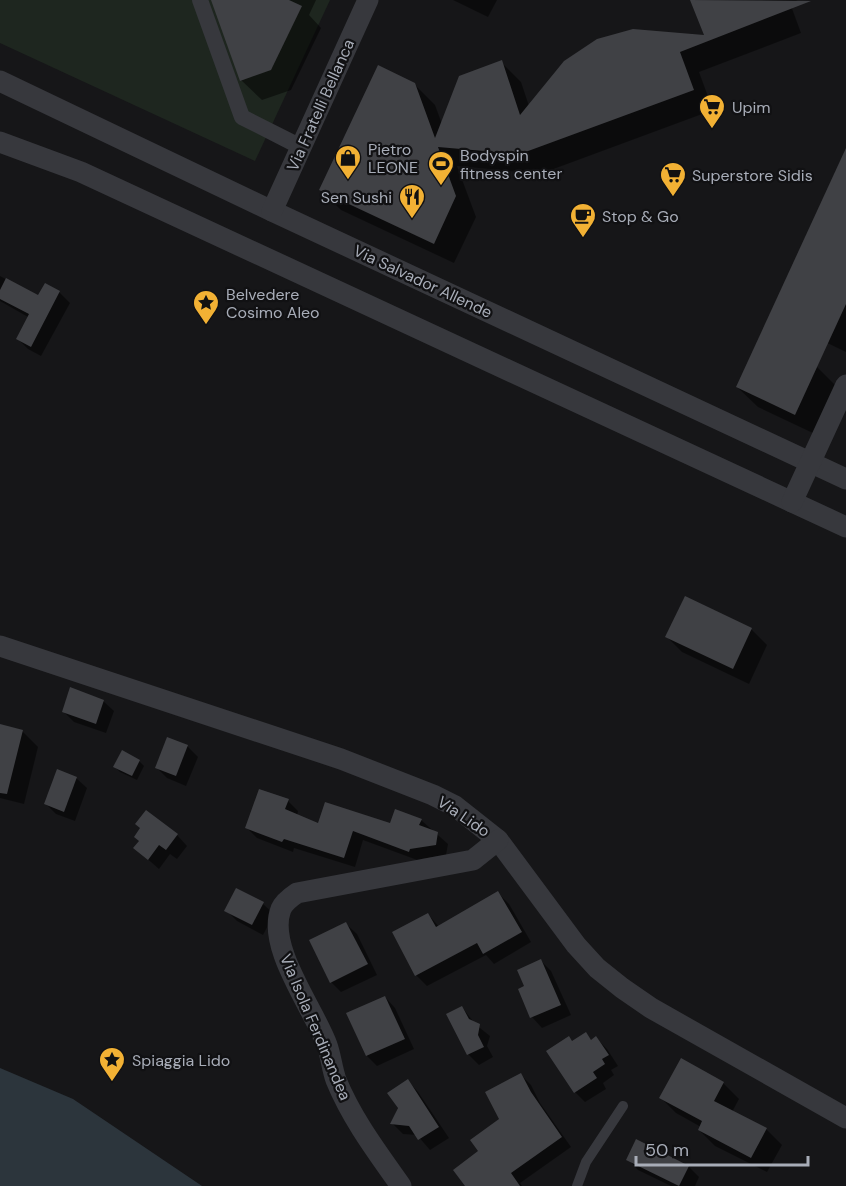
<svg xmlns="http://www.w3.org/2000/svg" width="846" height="1186" viewBox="0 0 846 1186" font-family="'DM Sans',sans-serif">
<rect width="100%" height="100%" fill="#161618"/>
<path fill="#1e261f" d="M 0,0 L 330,0 L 255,161 L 0,43 Z"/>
<path fill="#2c353c" d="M 0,1068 L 73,1099 L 202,1186 L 0,1186 Z"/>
<g fill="#0007">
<path d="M 213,0 L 316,0 L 309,15 L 321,28 L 291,90 L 262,100 L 241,80 Z"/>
<path d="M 453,0 L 497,0 L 488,17 Z"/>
<path d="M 692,0 L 798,0 L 790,3 L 801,33 L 699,72 L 713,110 L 540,174 L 457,166 L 476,217 L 454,263 L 341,210 L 321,190 L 414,84 L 435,105 L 442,124 L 501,62 L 521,82 L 529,106 L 706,37 Z"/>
<path d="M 846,152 L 846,352 L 817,338 L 817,367 L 837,387 L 815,434 L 758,407 L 737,387 Z"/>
<path d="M 0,276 L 39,297 L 59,292 L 70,303 L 41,356 L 28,349 L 17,338 L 28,317 L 0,301 Z"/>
<path d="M 685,598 L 752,630 L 767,645 L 749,684 L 682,652 L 667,637 Z"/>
<path d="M 103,701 L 114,711 L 106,733 L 74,722 L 63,711 Z"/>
<path d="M 0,726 L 22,731 L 38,747 L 24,804 L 0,798 Z"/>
<path d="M 187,746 L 198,757 L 186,786 L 167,778 L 157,768 Z"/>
<path d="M 139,761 L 144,766 L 137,780 L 120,772 L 115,767 Z"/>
<path d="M 76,778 L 87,788 L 75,821 L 56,814 L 46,804 Z"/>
<path d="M 288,801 L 298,811 L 297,816 L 319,825 L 391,824 L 421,820 L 448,844 L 446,855 L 421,859 L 420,861 L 363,840 L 355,867 L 294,848 L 293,852 L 257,838 L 247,828 Z"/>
<path d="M 142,828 L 177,835 L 187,846 L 177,859 L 170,854 L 159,869 L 135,848 L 140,841 Z"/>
<path d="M 237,890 L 263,904 L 274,914 L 263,935 L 237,921 L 226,910 Z"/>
<path d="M 498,893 L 509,904 L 531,942 L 494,964 L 486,955 L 427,986 L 416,975 L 394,932 L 428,914 L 439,927 Z"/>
<path d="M 346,924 L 357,934 L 377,975 L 341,992 L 331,982 Z"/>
<path d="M 541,961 L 551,971 L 571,1015 L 542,1028 L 532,1017 L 526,987 Z"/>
<path d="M 385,997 L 395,1008 L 414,1049 L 377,1066 L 367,1056 Z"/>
<path d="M 462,1007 L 475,1024 L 490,1036 L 487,1046 L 493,1057 L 479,1065 L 468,1054 Z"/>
<path d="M 585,1034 L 592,1041 L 596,1038 L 607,1049 L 618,1066 L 611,1070 L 614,1075 L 603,1083 L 606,1089 L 585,1102 L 575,1092 L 573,1042 Z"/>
<path d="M 521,1075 L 531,1085 L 540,1103 L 571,1147 L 520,1183 L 522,1186 L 466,1186 L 481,1152 L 501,1119 Z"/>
<path d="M 408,1081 L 418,1092 L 449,1138 L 430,1150 L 417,1135 L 403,1134 L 392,1123 Z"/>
<path d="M 723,1083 L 739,1099 L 732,1112 L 766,1129 L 782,1145 L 767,1172 L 715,1146 L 699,1130 L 701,1127 L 676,1113 L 660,1097 Z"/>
<path d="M 637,1141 L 689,1167 L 699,1177 L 695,1186 L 671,1186 L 638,1170 L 628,1159 Z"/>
</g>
<g fill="#404145">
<path d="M 211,0 L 289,0 L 302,6 L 271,70 L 240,81 Z"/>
<path d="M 690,0 L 811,1 L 680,52 L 694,90 L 520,154 L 438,147 L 456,196 L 434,244 L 319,190 L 378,65 L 415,83 L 435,138 L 459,76 L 502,60 L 520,115 L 564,61 L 597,39 L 633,29 L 704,35 Z"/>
<path d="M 846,148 L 846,304 L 795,415 L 736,387 Z"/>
<path d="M 6,278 L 38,295 L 45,283 L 60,291 L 31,347 L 16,339 L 29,314 L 0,299 L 0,290 Z"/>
<path d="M 685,596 L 752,628 L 733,669 L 665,637 Z"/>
<path d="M 70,687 L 104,700 L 96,724 L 62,712 Z"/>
<path d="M 0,724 L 23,730 L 7,794 L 0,793 Z"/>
<path d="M 167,737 L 188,745 L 176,776 L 155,768 Z"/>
<path d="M 122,750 L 140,760 L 132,776 L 113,767 Z"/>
<path d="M 57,769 L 77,777 L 64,812 L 44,804 Z"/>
<path d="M 259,789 L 289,799 L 285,809 L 318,823 L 325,802 L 390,823 L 395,809 L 422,819 L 419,825 L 438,832 L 436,845 L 410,849 L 409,852 L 353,831 L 344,858 L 284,839 L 282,842 L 245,828 Z"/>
<path d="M 146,810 L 178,834 L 166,850 L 159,845 L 148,860 L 133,848 L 139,841 L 134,837 L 140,828 L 135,824 Z"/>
<path d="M 236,888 L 264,902 L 252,925 L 224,911 Z"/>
<path d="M 498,891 L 522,932 L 483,954 L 477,943 L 415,976 L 392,932 L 428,913 L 436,927 Z"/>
<path d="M 346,922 L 368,964 L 330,983 L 309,940 Z"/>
<path d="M 541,959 L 561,1005 L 530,1018 L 518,989 L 524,986 L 517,970 Z"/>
<path d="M 385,996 L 405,1039 L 366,1056 L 346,1013 Z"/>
<path d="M 462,1006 L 469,1019 L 480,1024 L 478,1035 L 484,1047 L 467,1055 L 446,1014 Z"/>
<path d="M 586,1032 L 591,1040 L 596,1036 L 609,1055 L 602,1059 L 605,1064 L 593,1072 L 597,1078 L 574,1093 L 546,1051 L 569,1036 L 572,1041 Z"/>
<path d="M 681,1058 L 724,1082 L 714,1101 L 767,1128 L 751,1158 L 698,1130 L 702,1121 L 659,1098 Z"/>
<path d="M 521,1073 L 531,1092 L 562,1137 L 511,1173 L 520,1186 L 465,1186 L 453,1170 L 478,1151 L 470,1140 L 499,1119 L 485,1092 Z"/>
<path d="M 408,1079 L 439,1127 L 418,1140 L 409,1126 L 390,1124 L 398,1108 L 387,1093 Z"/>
<path d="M 636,1139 L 689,1166 L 679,1186 L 626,1160 Z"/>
</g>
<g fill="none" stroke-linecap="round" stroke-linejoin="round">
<path stroke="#37383d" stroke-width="10" d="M 577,1186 L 586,1162 L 623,1106"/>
<path stroke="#37383d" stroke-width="16" d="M 200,0 L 242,117 L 301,147"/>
<g stroke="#37383d" stroke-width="21">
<path d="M 0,81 L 272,211 L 846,479"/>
<path d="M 0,142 L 81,172 L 846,527"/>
<path d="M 272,211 L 368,0"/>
<path d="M 792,502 L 846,385"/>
<path d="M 0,646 L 341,759 L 433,795 L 455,806 L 498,840 L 576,945 L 597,968 L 622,988 L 651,1008 L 846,1118"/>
<path d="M 401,1186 C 377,1152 352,1119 336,1080 C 332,1069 331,1056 327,1045 C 314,1009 266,947 281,909 C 284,902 291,897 297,893 L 473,860 L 498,840"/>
</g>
</g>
<defs>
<symbol id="supermarket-pin" viewBox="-11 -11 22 30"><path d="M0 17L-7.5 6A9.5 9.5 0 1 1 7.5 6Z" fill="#f2b134" stroke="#111113"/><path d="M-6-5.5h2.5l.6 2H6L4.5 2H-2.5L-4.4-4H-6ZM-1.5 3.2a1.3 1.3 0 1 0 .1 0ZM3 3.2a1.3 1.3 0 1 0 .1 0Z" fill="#111"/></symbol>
<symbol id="shop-pin" viewBox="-11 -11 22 30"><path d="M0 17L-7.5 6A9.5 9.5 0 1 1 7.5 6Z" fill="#f2b134" stroke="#111113"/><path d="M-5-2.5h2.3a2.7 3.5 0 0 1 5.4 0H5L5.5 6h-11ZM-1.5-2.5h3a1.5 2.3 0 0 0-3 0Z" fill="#111"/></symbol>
<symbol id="stadium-pin" viewBox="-11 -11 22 30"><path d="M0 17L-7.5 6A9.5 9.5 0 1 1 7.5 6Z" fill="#f2b134" stroke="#111113"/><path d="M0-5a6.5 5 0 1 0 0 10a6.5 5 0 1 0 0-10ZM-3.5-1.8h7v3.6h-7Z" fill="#111"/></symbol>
<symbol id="restaurant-pin" viewBox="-11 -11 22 30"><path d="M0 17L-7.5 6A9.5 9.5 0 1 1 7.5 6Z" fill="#f2b134" stroke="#111113"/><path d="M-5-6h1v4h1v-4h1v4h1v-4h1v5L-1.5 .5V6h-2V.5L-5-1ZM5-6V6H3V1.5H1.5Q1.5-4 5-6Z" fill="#111"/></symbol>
<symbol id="cafe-pin" viewBox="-11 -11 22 30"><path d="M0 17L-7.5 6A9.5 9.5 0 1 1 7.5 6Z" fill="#f2b134" stroke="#111113"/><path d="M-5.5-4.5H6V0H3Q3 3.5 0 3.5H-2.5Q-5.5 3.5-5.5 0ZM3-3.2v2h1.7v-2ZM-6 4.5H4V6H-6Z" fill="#111"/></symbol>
<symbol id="sight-pin" viewBox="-11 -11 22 30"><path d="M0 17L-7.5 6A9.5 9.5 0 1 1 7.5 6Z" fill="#f2b134" stroke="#111113"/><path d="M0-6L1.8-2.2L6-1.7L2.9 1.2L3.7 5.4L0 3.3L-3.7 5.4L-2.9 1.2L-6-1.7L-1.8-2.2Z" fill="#111"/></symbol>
</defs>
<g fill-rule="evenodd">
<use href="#supermarket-pin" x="697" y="92" width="30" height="40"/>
<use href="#shop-pin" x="333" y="143" width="30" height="40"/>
<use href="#stadium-pin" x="426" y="149" width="30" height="40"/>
<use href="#supermarket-pin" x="658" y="160" width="30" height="40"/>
<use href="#restaurant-pin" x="397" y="182" width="30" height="40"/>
<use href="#cafe-pin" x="568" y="201" width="30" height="40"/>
<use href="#sight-pin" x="191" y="288" width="30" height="40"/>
<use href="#sight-pin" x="97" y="1045" width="30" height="40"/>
</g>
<g text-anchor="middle" stroke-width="4.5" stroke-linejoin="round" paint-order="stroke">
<g font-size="16" fill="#a8adb8" stroke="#111113">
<text transform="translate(320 105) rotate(-66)" y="6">Via Fratelli Bellanca</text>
<text transform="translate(423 281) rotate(25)" y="6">Via Salvador Allende</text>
<text transform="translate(464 816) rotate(34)" y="6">Via Lido</text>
<text transform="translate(316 1027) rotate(67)" y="6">Via Isola Ferdinandea</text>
</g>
<g font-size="16" fill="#a8adb8" stroke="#111113" text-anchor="start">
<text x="732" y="113">Upim</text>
<text x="368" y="155">Pietro<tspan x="368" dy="18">LEONE</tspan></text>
<text x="460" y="161">Bodyspin<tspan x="460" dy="18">fitness center</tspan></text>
<text x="692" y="181">Superstore Sidis</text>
<text x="392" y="203" text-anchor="end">Sen Sushi</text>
<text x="602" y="222">Stop &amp; Go</text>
<text x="226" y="300">Belvedere<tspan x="226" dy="18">Cosimo Aleo</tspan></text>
<text x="132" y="1066">Spiaggia Lido</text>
</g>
</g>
<path d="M636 1156v9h172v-9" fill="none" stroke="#a8adb8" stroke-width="3"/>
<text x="645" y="1156" font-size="18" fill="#a8adb8" stroke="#111113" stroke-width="4.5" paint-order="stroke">50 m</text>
</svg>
